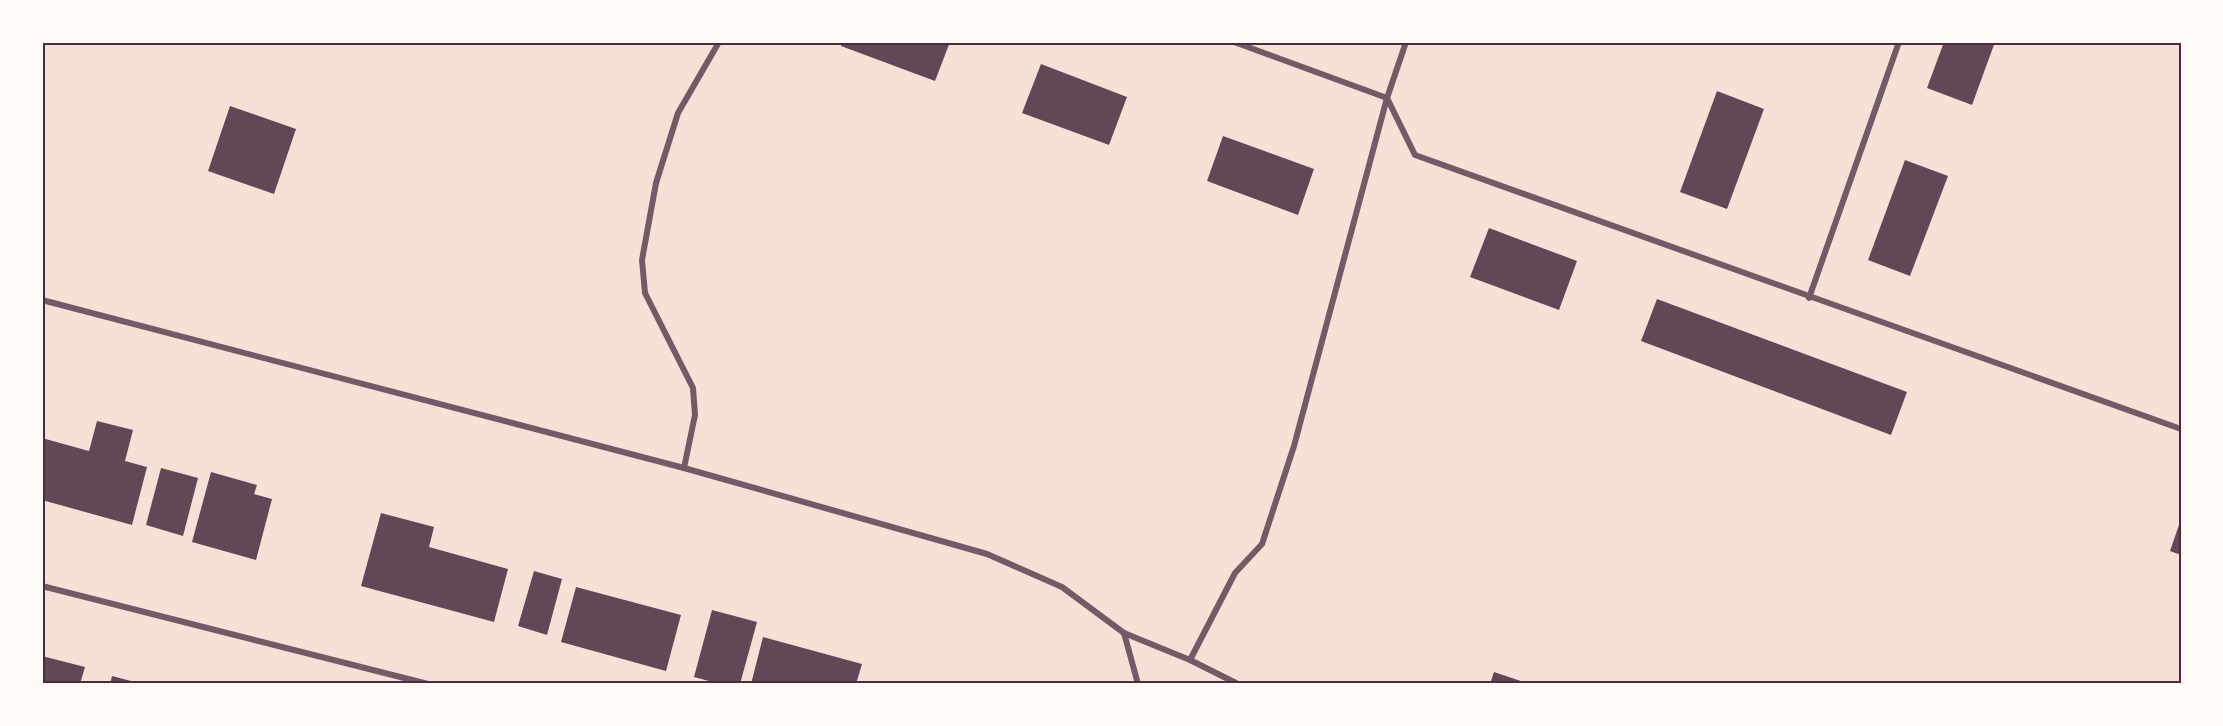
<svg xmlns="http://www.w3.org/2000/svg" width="2223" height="726" viewBox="0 0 2223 726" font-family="'DejaVu Sans',sans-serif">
<rect width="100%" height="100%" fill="#f7e1d7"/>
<g fill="#644757">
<path d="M 842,42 L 950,42 L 935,81 L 841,46 Z"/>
<path d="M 1944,42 L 1995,42 L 1972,105 L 1927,88 Z"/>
<path d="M 1041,64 L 1127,97 L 1109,145 L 1022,113 Z"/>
<path d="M 1717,91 L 1764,109 L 1727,209 L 1680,192 Z"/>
<path d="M 230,106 L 296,129 L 274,194 L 208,171 Z"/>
<path d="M 1223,136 L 1314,169 L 1298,215 L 1207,181 Z"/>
<path d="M 1905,160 L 1948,176 L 1910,276 L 1868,260 Z"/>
<path d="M 1489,228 L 1577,261 L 1559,310 L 1470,277 Z"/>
<path d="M 1657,299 L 1907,392 L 1891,435 L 1641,341 Z"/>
<path d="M 97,421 L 133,430 L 125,461 L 147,467 L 132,525 L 42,500 L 42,438 L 89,451 Z"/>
<path d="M 161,468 L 198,478 L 183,536 L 146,525 Z"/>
<path d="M 211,472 L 257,485 L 254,494 L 272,499 L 256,560 L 192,542 Z"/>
<path d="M 381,513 L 434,527 L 429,547 L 508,569 L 494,622 L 361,586 Z"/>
<path d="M 2181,519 L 2181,555 L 2170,551 Z"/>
<path d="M 534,571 L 562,579 L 547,635 L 518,626 Z"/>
<path d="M 576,587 L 681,615 L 666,671 L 561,642 Z"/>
<path d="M 712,610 L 757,622 L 740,684 L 720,684 L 694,677 Z"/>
<path d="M 763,637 L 862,664 L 856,684 L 751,684 Z"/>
<path d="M 42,656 L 85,667 L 80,684 L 42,684 Z"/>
<path d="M 1494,672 L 1530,684 L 1490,684 Z"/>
<path d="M 112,676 L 135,682 L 135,684 L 110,684 Z"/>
</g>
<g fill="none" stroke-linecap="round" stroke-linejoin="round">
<g stroke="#755966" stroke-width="6">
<path d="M 1234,42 L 1387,98 L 1415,155 L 2181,429"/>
<path d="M 1809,298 L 1899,42"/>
<path d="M 42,300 L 684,468 L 987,554 L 1062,587 L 1124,633 L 1190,660 L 1238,684"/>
<path d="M 684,468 L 695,415 L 693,388 L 645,293 L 642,260 L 656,183 L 678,113 L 719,42"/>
<path d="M 42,586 L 428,684"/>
<path d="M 1124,633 L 1138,684"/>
<path d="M 1190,660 L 1235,573 L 1262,544 L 1294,446 L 1387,98 L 1406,42"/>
</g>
</g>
<rect width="2223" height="726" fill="none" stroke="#fffaf5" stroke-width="87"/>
<rect x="44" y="44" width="2136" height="638" fill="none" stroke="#4a2c40" stroke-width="2"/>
</svg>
